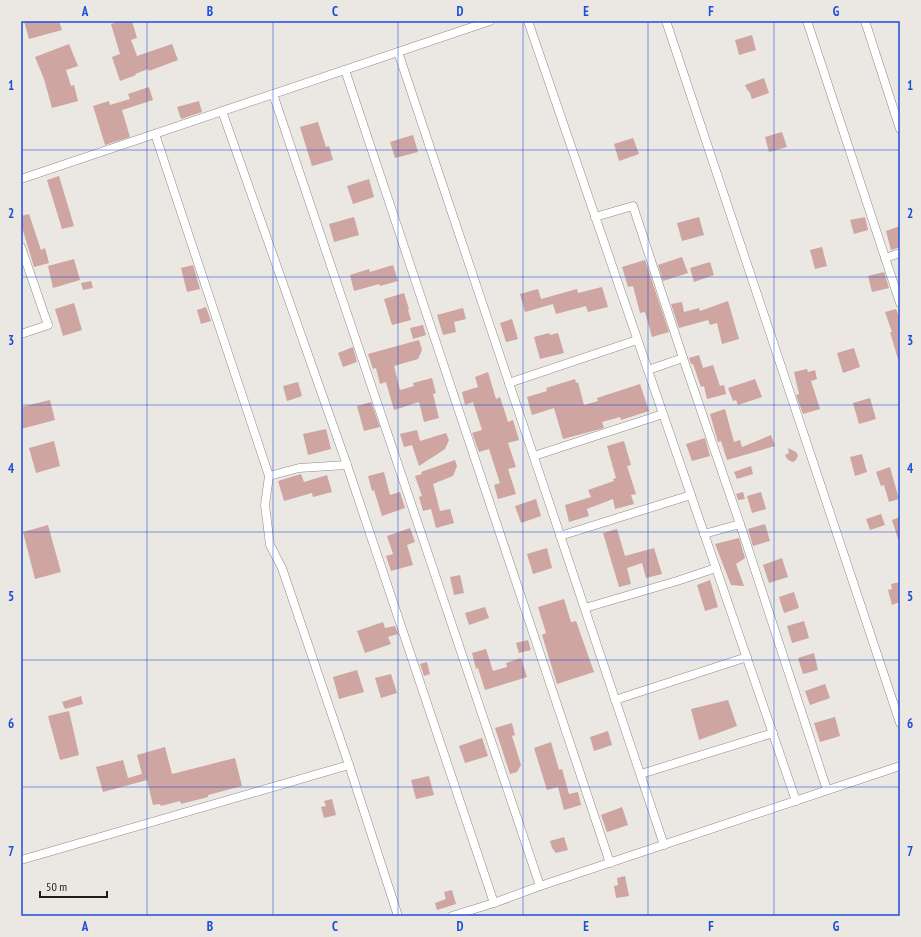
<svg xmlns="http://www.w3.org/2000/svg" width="921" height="937" viewBox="0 0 921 937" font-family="'PT Sans Narrow',sans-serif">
<rect width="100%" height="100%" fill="#ebe7e2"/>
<g fill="#cea5a0">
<path d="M 24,21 L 59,21 L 62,30 L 29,39 Z"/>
<path d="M 121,21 L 132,21 L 137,38 L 131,40 L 137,56 L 172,44 L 178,60 L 149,71 L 148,69 L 135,74 L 136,75 L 120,81 L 112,57 L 120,54 L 111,24 Z"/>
<path d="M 752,35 L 756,50 L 739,55 L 735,40 Z"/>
<path d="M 69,44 L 78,66 L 66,70 L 71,86 L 74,85 L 78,101 L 52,108 L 44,79 L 35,57 Z"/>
<path d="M 764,78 L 769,93 L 752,99 L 749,91 L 748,91 L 745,85 Z"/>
<path d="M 149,87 L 153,100 L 122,110 L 130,137 L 105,145 L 93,106 L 109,101 L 110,105 L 130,99 L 128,94 Z"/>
<path d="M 199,101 L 202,112 L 181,119 L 177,107 Z"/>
<path d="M 318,122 L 326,147 L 329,146 L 333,160 L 312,166 L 300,127 Z"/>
<path d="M 782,132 L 787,147 L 769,152 L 765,137 Z"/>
<path d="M 413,135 L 418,152 L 395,158 L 390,142 Z"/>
<path d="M 633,138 L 639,154 L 619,161 L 614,144 Z"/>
<path d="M 59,176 L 74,226 L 62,229 L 47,180 Z"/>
<path d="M 369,179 L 374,197 L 353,204 L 347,186 Z"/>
<path d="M 29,214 L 41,250 L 45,248 L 49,263 L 34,267 L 21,224 L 21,216 Z"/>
<path d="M 354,217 L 359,235 L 334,242 L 329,224 Z"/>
<path d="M 699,217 L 704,235 L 682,241 L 677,223 Z"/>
<path d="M 865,217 L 868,230 L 854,234 L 850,220 Z"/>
<path d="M 900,226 L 900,247 L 891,250 L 886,231 Z"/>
<path d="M 822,247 L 827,266 L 815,269 L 810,250 Z"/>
<path d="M 682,257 L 688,273 L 663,281 L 658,265 Z"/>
<path d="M 74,259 L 80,280 L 53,288 L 48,266 Z"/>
<path d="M 645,260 L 669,332 L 652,337 L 645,312 L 640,313 L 633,286 L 628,287 L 622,267 Z"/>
<path d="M 710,262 L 714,275 L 694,282 L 690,268 Z"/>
<path d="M 193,265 L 200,289 L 187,292 L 181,268 Z"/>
<path d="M 393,265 L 398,281 L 380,286 L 379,284 L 354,291 L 350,275 L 369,269 L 370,272 Z"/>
<path d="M 884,272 L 889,288 L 872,292 L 868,276 Z"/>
<path d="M 91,281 L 93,288 L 83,290 L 81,283 Z"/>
<path d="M 602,287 L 608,307 L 588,312 L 586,306 L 556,314 L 553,304 L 525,312 L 520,294 L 538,289 L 541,299 L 577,289 L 578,293 Z"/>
<path d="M 404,293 L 409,309 L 408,310 L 411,320 L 392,325 L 384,299 Z"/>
<path d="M 728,301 L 739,339 L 722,344 L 717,323 L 710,325 L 708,320 L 679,328 L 671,304 L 682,302 L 684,312 L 699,308 L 700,311 Z"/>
<path d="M 74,303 L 82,330 L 63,336 L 55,309 Z"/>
<path d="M 206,307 L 211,321 L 201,324 L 197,310 Z"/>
<path d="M 463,308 L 466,319 L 454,322 L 456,332 L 443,335 L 437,315 Z"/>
<path d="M 896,309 L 900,319 L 900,358 L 898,359 L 890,332 L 892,332 L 885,312 Z"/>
<path d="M 512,319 L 518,339 L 506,342 L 500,323 Z"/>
<path d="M 423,325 L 426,335 L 413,339 L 410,328 Z"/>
<path d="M 549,333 L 550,335 L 558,333 L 564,353 L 540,359 L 534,337 Z"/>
<path d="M 419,340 L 422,350 L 418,359 L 394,366 L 400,390 L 414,386 L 413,383 L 432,378 L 436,393 L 433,394 L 439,418 L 424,422 L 419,402 L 394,410 L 386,382 L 380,384 L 376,368 L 373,369 L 368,354 Z"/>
<path d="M 353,347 L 357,362 L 343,367 L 338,353 Z"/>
<path d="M 854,348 L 860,367 L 843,373 L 837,353 Z"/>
<path d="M 699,355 L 703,368 L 713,365 L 720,386 L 724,385 L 726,394 L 707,399 L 704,386 L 701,387 L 693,364 L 691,364 L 689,358 Z"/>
<path d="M 807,369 L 808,372 L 815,370 L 817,379 L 811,381 L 820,409 L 803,414 L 796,395 L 799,394 L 794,372 Z"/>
<path d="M 488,372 L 496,399 L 500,397 L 508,422 L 513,420 L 519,440 L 508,443 L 516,467 L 508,469 L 516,494 L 498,499 L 494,485 L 500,483 L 489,449 L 479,452 L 472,433 L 482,430 L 473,402 L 465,405 L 462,392 L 478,387 L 475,377 Z"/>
<path d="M 575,379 L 576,383 L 578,382 L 584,405 L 598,401 L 597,398 L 640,384 L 649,411 L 621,420 L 620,417 L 602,422 L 604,428 L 563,439 L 554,408 L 532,415 L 527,397 L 547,391 L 546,388 Z"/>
<path d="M 755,379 L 762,397 L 738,405 L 736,400 L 733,401 L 728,388 Z"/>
<path d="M 298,382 L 302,396 L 287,401 L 283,386 Z"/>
<path d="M 870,398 L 876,419 L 859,424 L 853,403 Z"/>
<path d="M 50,400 L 55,420 L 21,429 L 21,407 Z"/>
<path d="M 371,402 L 380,427 L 364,431 L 357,406 Z"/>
<path d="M 725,409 L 734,442 L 740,440 L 742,447 L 771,435 L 775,446 L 727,460 L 721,441 L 718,442 L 710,414 Z"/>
<path d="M 326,429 L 331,449 L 308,455 L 303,434 Z"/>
<path d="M 417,430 L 420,441 L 446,433 L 449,440 L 445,449 L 419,466 L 412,445 L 404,447 L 400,434 Z"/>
<path d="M 705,438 L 710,456 L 692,461 L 686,444 Z"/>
<path d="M 54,441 L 60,466 L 36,473 L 29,448 Z"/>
<path d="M 624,441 L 631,465 L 627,466 L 636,494 L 631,495 L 634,504 L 615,509 L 613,499 L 587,509 L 589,516 L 569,522 L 565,505 L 591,497 L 588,490 L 614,481 L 613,479 L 616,478 L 607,446 Z"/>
<path d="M 788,448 L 796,452 L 798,456 L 795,461 L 792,462 L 787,459 L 785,455 L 789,453 Z"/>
<path d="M 862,454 L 867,472 L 855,476 L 850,457 Z"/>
<path d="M 455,460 L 457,466 L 453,476 L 433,484 L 440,511 L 450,509 L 454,523 L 436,528 L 431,509 L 423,511 L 419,497 L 422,496 L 415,476 L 422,474 L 421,472 Z"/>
<path d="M 751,466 L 753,474 L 737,479 L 734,472 Z"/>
<path d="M 890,467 L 899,499 L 889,502 L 884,485 L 881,486 L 876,472 Z"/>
<path d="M 384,472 L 390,495 L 400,492 L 405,508 L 382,516 L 374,490 L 372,491 L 368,476 Z"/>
<path d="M 301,474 L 304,482 L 327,475 L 332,492 L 313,497 L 312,493 L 284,501 L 278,481 Z"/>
<path d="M 743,492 L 745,499 L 738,500 L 736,494 Z"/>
<path d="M 761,492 L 766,509 L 752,513 L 747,496 Z"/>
<path d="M 536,499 L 541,516 L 521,523 L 515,506 Z"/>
<path d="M 881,514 L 885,525 L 870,530 L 866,519 Z"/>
<path d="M 900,517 L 900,539 L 898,539 L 892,520 Z"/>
<path d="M 765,524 L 770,541 L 753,546 L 748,529 Z"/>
<path d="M 48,525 L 61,572 L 35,579 L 23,532 Z"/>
<path d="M 410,528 L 415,542 L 407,545 L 413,565 L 391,571 L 386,556 L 393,554 L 387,536 Z"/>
<path d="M 617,529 L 625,556 L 654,548 L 662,574 L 646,578 L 642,563 L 627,568 L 631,584 L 619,587 L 603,533 Z"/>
<path d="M 739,538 L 745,558 L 736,564 L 744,586 L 731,585 L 715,544 Z"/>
<path d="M 547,548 L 552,568 L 533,574 L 527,554 Z"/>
<path d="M 782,558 L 788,577 L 769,583 L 763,565 Z"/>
<path d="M 460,575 L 464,593 L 454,595 L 450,577 Z"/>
<path d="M 710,580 L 718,607 L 705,611 L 697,585 Z"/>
<path d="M 900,582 L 900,602 L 892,605 L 888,590 L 892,589 L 891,584 Z"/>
<path d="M 794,592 L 799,608 L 784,613 L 779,597 Z"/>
<path d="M 564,599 L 571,622 L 576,621 L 594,672 L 557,684 L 542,635 L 546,633 L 538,607 Z"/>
<path d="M 485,607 L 489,618 L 469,625 L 465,613 Z"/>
<path d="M 804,621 L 809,638 L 792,643 L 787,626 Z"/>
<path d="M 383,622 L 385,628 L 395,626 L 398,634 L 388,637 L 391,644 L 365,653 L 357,631 Z"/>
<path d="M 528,640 L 531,650 L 519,653 L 516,643 Z"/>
<path d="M 486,649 L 493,671 L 507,667 L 506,663 L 521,658 L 527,677 L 485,690 L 478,668 L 476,669 L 472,653 Z"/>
<path d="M 814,653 L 818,670 L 803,674 L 798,658 Z"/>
<path d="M 427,662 L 430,674 L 424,676 L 420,664 Z"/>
<path d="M 357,670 L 364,692 L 339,699 L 333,677 Z"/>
<path d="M 391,674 L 397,693 L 381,698 L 375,678 Z"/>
<path d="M 825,684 L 830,698 L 810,705 L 805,691 Z"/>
<path d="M 81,696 L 83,704 L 65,709 L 62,702 Z"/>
<path d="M 728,700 L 737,726 L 699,740 L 691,709 Z"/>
<path d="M 69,711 L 79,755 L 60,760 L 48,716 Z"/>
<path d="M 835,717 L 840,736 L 820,742 L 814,723 Z"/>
<path d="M 512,723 L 515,735 L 512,736 L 521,765 L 517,772 L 510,774 L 495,728 Z"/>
<path d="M 608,731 L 612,745 L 594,751 L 590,737 Z"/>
<path d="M 482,738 L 488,756 L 465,763 L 459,746 Z"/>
<path d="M 551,742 L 559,770 L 562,769 L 569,794 L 578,792 L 581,805 L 564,810 L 558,787 L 547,790 L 534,748 Z"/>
<path d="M 165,747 L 172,774 L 235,758 L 242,786 L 208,795 L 208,797 L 181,804 L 180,801 L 161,806 L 160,804 L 153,805 L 147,780 L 103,792 L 96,767 L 123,760 L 128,778 L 142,774 L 137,755 Z"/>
<path d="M 429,776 L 434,795 L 416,799 L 411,780 Z"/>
<path d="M 332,799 L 336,815 L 324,818 L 321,807 L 326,806 L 324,801 Z"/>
<path d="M 622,807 L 628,825 L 607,832 L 601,815 Z"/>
<path d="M 564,837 L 568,850 L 556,853 L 552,848 L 550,841 Z"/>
<path d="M 625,876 L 629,896 L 616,898 L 614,886 L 618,885 L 617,878 Z"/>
<path d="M 452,890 L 456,904 L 437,910 L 435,903 L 446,899 L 444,892 Z"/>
</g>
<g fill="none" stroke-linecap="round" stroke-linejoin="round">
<defs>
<g id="street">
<path d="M 528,21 L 796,801"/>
<path d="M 666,21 L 900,723"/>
<path d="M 807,21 L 900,303"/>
<path d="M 865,21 L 900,129"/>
<path d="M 398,52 L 664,845"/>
<path d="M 345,70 L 610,863"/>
<path d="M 273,94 L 540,886"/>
<path d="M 222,111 L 347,465 L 494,903"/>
<path d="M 155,134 L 269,476 L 265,505 L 270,545 L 282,568 L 349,765 L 398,916"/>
<path d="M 21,179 L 490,21"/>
<path d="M 595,217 L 633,206 L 683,358 L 648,370"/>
<path d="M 21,247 L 48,325 L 21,334"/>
<path d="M 885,258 L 900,253"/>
<path d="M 683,358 L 740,524 L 827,790"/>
<path d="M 509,383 L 637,340"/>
<path d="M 534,456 L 663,414"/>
<path d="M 269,476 L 299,468 L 347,465"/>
<path d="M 704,534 L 740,524"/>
<path d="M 560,536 L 691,495"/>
<path d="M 585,608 L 677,581 L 716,568"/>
<path d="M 615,700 L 747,657"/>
<path d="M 641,774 L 773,733"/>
<path d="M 21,860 L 349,765"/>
<path d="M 452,916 L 494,903 L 540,886 L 900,766"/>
</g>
</defs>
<use href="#street" stroke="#8f8b86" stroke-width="9"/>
<use href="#street" stroke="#fff" stroke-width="8"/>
</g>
<path fill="none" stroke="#1d4ed8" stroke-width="1" stroke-opacity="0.55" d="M 147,21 L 147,916M 273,21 L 273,916M 398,21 L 398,916M 523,21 L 523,916M 648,21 L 648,916M 774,21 L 774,916M 21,150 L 900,150M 21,277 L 900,277M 21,405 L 900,405M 21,532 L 900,532M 21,660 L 900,660M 21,787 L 900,787"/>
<rect width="921" height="937" fill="none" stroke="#ebe7e2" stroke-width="44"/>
<path d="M40 891v6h67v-6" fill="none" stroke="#1e1c1a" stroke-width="2"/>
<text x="46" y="891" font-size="12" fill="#1e1c1a" stroke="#ebe7e2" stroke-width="3" paint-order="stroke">50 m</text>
<rect x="22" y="22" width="877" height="893" fill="none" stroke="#1d4ed8" stroke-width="1.5"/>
<g font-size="13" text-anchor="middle" font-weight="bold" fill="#1d4ed8">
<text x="85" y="16">A</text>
<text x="210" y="16">B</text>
<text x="335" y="16">C</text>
<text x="460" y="16">D</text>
<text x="586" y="16">E</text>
<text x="711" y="16">F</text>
<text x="836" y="16">G</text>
<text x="11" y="90">1</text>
<text x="910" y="90">1</text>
<text x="11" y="218">2</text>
<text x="910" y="218">2</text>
<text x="11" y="345">3</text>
<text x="910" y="345">3</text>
<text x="11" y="473">4</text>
<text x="910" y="473">4</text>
<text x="11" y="601">5</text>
<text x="910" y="601">5</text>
<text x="11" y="728">6</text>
<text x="910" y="728">6</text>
<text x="11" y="856">7</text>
<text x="910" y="856">7</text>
<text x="85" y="931">A</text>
<text x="210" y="931">B</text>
<text x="335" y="931">C</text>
<text x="460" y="931">D</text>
<text x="586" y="931">E</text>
<text x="711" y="931">F</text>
<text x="836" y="931">G</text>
</g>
</svg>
